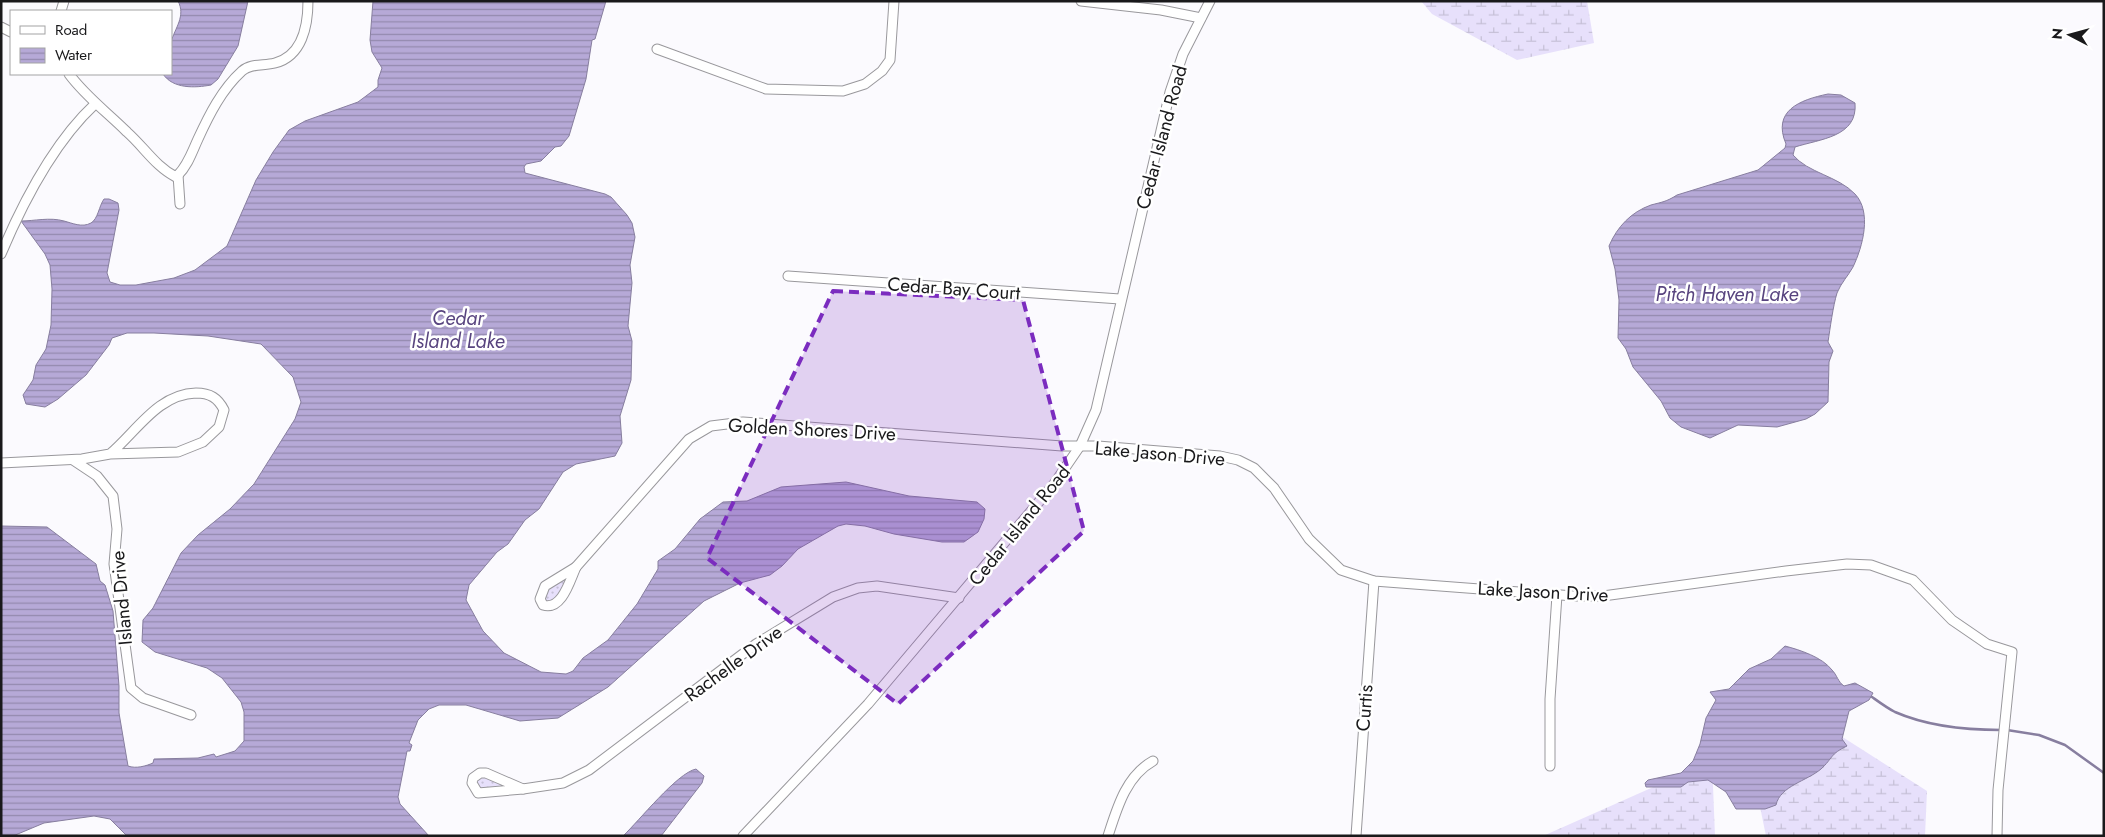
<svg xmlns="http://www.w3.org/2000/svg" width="2105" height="837" viewBox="0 0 2105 837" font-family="Jost,sans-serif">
<defs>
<pattern id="green-dots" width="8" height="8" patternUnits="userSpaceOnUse" patternTransform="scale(1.25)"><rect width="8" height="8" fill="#e7e0fb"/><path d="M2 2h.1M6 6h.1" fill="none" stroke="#c6c0d7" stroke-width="1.8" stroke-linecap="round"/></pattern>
<pattern id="wetland-marsh" width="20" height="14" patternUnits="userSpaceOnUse" patternTransform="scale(1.25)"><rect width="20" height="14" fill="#e7e0fb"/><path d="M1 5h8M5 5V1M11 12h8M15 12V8" fill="none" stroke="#c6c0d7"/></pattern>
<pattern id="water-rules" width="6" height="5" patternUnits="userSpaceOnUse" patternTransform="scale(1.25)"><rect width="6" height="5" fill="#b6a9d7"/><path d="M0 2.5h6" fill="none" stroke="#9389ae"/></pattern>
</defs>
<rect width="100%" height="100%" fill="#fbfafe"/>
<g fill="url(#green-dots)">
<path d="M 566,579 L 557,598 L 551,602 L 545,601 C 543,589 556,584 566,579 Z"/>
<path d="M 483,777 L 503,785 L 504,787 L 478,788 L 476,782 Z"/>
</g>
<g fill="url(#wetland-marsh)">
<path d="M 1421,1 L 1587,1 L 1594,43 L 1517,60 L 1432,14 Z"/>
<path d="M 1830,729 L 1927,791 L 1925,836 L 1766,836 L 1758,797 Z"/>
<path d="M 1712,761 L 1715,836 L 1543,836 Z"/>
</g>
<g fill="url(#water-rules)" stroke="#877e9f">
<path d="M 178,1 L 248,1 L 238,46 L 218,79 L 211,85 C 195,88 173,89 163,74 L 171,74 C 171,64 169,51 171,42 C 175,28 186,16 178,1 Z"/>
<path d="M 373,1 L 606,1 L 595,39 L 592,40 L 586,79 L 569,136 L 561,146 L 555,147 L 541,161 L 526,164 L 524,167 L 525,173 L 605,194 L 611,197 L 627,215 L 632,223 L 635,237 L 630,265 L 632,283 L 628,326 L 632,341 L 631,380 L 620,416 L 622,443 L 615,456 L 576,464 L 563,472 L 539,509 L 525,520 L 508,544 L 497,552 L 469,585 L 466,600 L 483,631 L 504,653 L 541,672 L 566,674 L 573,671 L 583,658 L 608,640 L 637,604 L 658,569 L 658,561 L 675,549 L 700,519 L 723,502 L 747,501 L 781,487 L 846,482 L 909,496 L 977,502 L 985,509 L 984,519 L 978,532 L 964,542 L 942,542 L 894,534 L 865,526 L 846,524 L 838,526 L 798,549 L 782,566 L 770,575 L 740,583 L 704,601 L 608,687 L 558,718 L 520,721 L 466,705 L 439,705 L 429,709 L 418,720 L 409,743 L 412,745 L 410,751 L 407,751 L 398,797 L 400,804 L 429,836 L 127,836 L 110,819 L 94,816 L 44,823 L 13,836 L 1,836 L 1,526 L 47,527 L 96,564 L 100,581 L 105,585 L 113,611 L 119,686 L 119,713 L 128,766 C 136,769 146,766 153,763 L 154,759 L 198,758 L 214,754 L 216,757 L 235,751 L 244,741 L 244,712 L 241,702 L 222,678 L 207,668 L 155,652 L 142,642 L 143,620 L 153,608 L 181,553 L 198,535 L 230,509 L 254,484 L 295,419 L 301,402 L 293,377 L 261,344 L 208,336 L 154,333 L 127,333 L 112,338 L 109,345 L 86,375 L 58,399 L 45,407 L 26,404 L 23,395 L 33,380 L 36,365 L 46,349 L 51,325 L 52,289 L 50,265 L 45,254 L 21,221 C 34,221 50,217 64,221 C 72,223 82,228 91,223 C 98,219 99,206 104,199 L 109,199 L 118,203 L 119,210 L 107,273 L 110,282 L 120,285 L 136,285 L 174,278 L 195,270 L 227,246 L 256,180 L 273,152 L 289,130 L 305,121 L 358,102 L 378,87 L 378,80 L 382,68 L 372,52 L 370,40 Z"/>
<path d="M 1828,94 L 1841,95 L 1855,103 C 1858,137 1820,139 1795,147 L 1793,155 C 1808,173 1838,176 1855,194 C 1872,212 1863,246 1853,267 C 1848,276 1841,283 1837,293 C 1833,306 1830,329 1828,342 L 1833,351 L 1829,362 L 1828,402 L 1815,414 L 1806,419 L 1777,427 L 1738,425 L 1710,438 L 1681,427 L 1670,418 L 1661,401 L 1633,367 L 1626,349 L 1618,338 L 1619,300 L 1615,269 L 1609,246 C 1617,227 1631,212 1651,205 C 1662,202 1666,202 1677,195 L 1758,170 L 1785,148 L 1786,144 C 1772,111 1799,100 1828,94 Z"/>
<path d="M 1785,646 C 1800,650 1822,657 1832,670 C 1837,675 1838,682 1844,686 L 1855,683 L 1873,693 L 1869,700 L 1849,711 L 1842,739 L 1847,746 C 1830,754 1833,758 1821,769 C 1807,781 1780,786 1776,805 L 1765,809 L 1736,809 L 1726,792 L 1708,780 L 1688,782 L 1681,787 L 1646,787 L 1645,783 L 1648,780 L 1681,773 L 1693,761 L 1700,744 L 1706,718 L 1716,700 L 1710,692 L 1729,689 L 1749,669 L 1771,659 Z"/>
<path d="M 696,769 L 704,776 L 702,783 L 661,836 L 623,836 C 639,821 677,773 696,769 Z"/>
</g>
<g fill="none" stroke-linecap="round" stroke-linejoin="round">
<g stroke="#877e9f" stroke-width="2.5">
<path d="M 1872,697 C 1879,702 1887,708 1895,712 C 1927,726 1966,730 2001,730"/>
<path d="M 2007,730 L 2039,735 L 2065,745 L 2104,773"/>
</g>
<defs>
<g id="minor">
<path d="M 1081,1 L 1161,10 L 1201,18"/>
<path d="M 61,11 L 64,1"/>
<path d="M 1,27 L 11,32"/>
<path d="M 657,49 L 766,89 L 843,91 L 865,84 L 882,71 L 890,60 L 894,1"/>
<path d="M 69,74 C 86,97 107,112 127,132 C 144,147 156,167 176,177 L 178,175"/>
<path d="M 178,175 C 188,165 192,152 198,139 C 209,115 222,89 242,71 C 251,63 264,66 275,63 C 302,56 308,26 308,1"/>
<path d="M 178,175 L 180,204"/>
<path d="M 1,254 C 23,202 53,143 95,104"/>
<path d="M 788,276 L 1120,299"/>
<path d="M 73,460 L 97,476 L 113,496 L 117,529 L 114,564 L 131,688 L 143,698 L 191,715"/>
<path d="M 1,463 L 82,459 L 110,454 L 178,452 L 203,442 L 219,427 L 224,410 C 218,398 210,393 196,393 C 158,394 137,431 110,454"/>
<path d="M 576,567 L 689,439 L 711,426 L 743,422 L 1062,446 L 1098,446 L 1220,456 L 1238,460 L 1254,468 L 1274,488 L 1309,539 L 1341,570 L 1374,581 L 1574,596 L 1603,596 L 1786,571 L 1847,564 L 1871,565 L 1913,580 L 1952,620 L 1987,644 L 2012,652 L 1998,790 L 1997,836"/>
<path d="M 576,567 C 570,580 562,611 543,605 L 540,599 L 545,586 Z"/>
<path d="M 1550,766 L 1550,699 L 1557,595"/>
<path d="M 480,773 L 486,773 L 523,789 L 478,793 L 472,783 L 473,778 Z"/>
<path d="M 523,789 L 563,783 L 589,770 L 756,644 L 833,597 L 858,588 L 877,586 L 959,598"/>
<path d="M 743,836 L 868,704 L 1054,484 L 1080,446 L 1096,410 L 1170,92 L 1183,54 L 1210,1"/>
<path d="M 1108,836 C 1117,808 1126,776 1153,761"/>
<path d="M 1356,836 L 1374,581"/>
</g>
</defs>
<use href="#minor" stroke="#99989c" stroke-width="11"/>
<use href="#minor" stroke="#fff" stroke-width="9"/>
</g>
<path fill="#7b2cbf" fill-opacity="0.2" stroke="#7b2cbf" stroke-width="4" stroke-dasharray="10 6" stroke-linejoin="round" d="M 833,291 L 1023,300 L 1084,531 L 898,704 L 707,558 Z"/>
<g text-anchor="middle" stroke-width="5" stroke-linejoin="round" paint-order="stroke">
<g font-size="19" fill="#19191b" stroke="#fff">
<text transform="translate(1161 137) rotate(-75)" y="7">Cedar Island Road</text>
<text transform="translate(954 288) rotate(4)" y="7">Cedar Bay Court</text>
<text transform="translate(812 429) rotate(3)" y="7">Golden Shores Drive</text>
<text transform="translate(1160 453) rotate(5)" y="7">Lake Jason Drive</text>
<text transform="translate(1019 525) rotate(-51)" y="7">Cedar Island Road</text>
<text transform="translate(1543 591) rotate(3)" y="7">Lake Jason Drive</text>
<text transform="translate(121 598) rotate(-95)" y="7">Island Drive</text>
<text transform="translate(733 663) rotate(-36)" y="7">Rachelle Drive</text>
<text transform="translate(1364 708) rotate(-86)" y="7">Curtis</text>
</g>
<g font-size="20" font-style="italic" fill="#58447f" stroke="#fff">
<text x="1727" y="301">Pitch Haven Lake</text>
<text x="458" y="325">Cedar<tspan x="458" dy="23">Island Lake</tspan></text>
</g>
</g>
<rect width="2105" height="837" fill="none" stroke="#19191b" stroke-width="5"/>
<rect x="10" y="10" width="162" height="65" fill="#ffffff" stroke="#a3a3a4"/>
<rect x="20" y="26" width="25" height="8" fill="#ffffff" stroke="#a3a3a4"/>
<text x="55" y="35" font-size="15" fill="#19191b">Road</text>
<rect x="20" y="48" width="25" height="15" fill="url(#water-rules)" stroke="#a3a3a4"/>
<text x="55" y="60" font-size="15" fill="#19191b">Water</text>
<g transform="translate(2070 35) rotate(276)" stroke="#ffffff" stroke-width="4" paint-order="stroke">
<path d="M0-4L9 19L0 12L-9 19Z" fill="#19191b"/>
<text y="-8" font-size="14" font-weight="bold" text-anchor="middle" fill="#19191b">N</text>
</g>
</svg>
